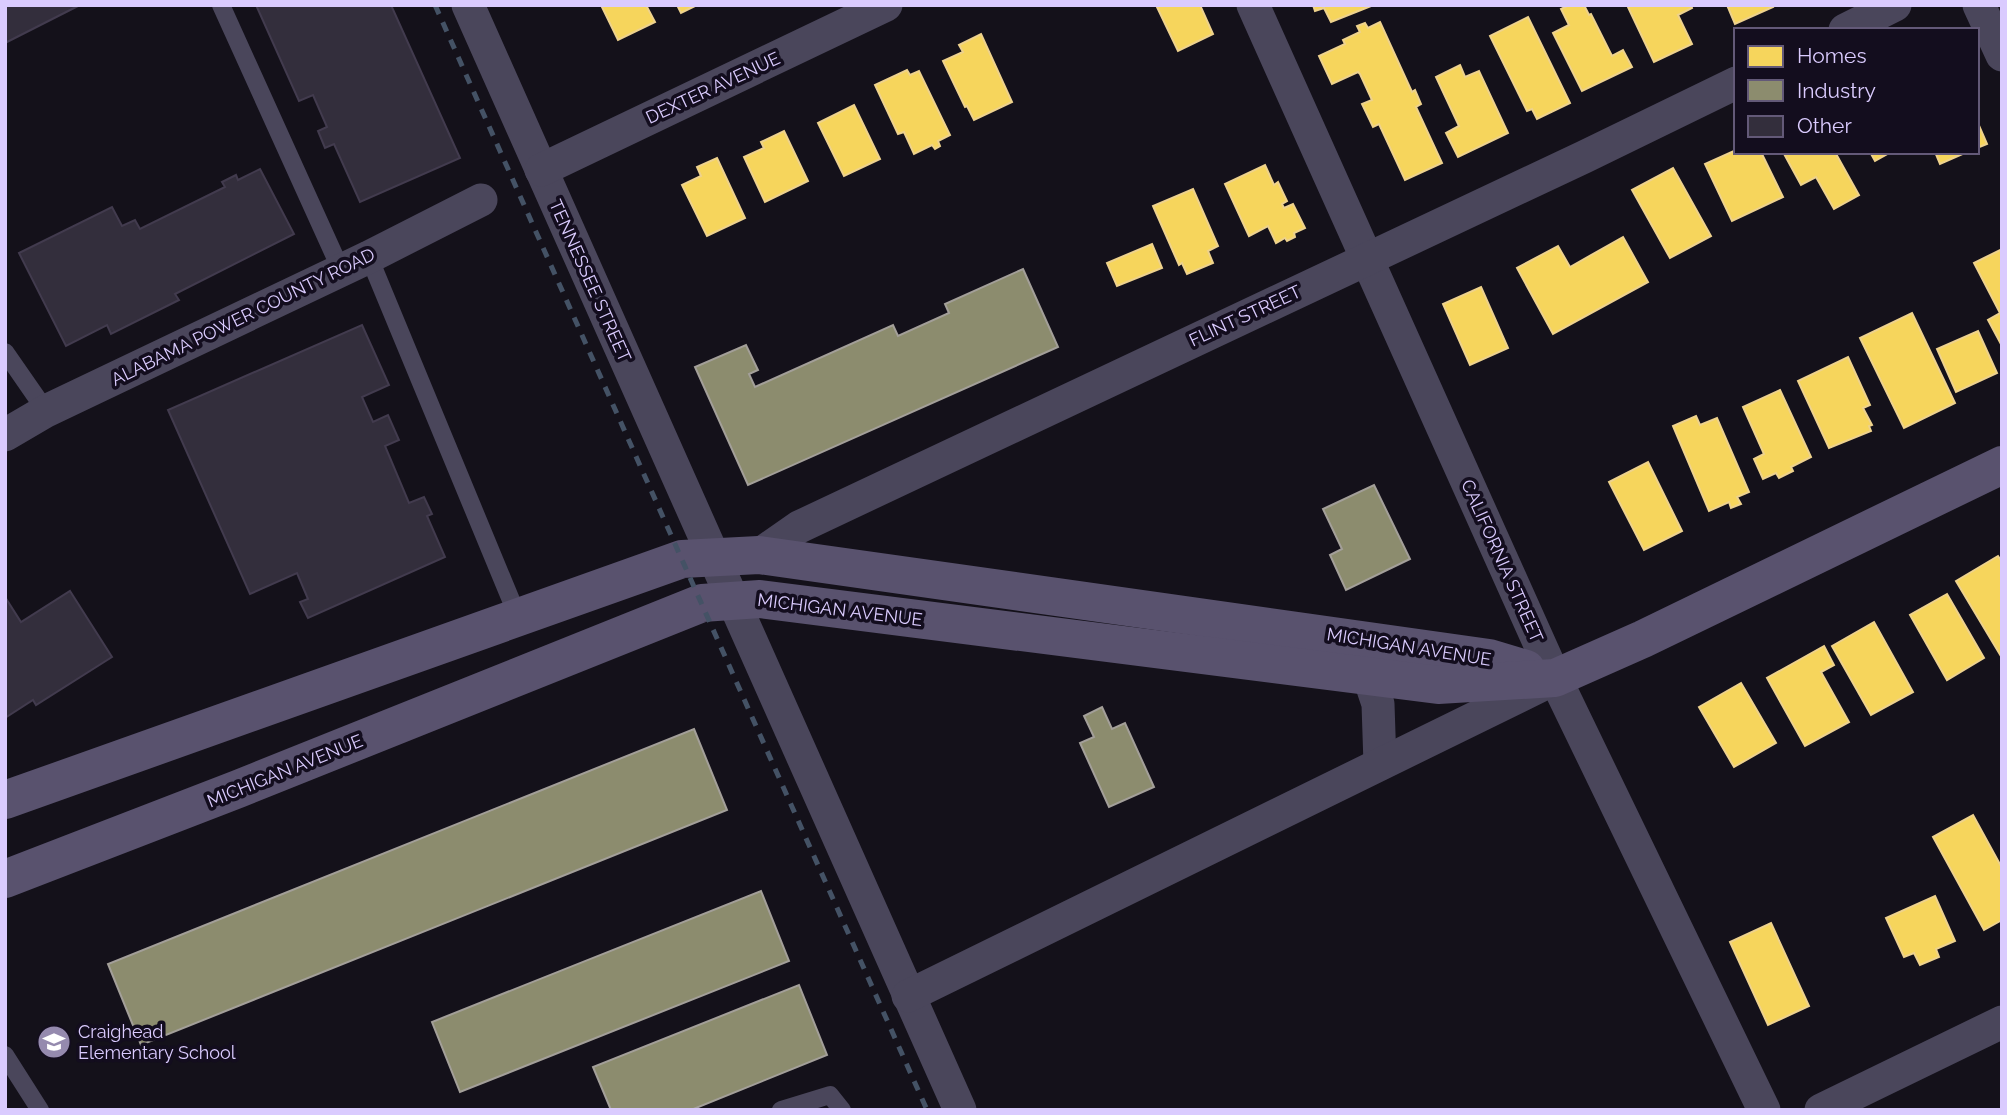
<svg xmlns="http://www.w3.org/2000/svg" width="2007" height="1115" viewBox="0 0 2007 1115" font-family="Raleway,sans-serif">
<rect width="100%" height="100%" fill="#14111a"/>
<g fill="#f6d55c" stroke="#eed28d" stroke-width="2">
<path d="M 601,5 L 646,5 L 655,22 L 618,40 Z"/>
<path d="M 677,5 L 697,5 L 681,13 Z"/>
<path d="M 1156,5 L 1200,5 L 1213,34 L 1178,51 Z"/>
<path d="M 1313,5 L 1371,5 L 1371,6 L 1331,22 L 1324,8 L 1315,11 Z"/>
<path d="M 1569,5 L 1584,5 L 1589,15 L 1591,14 L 1612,56 L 1623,50 L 1632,67 L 1582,91 L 1553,33 L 1569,25 L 1561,9 Z"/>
<path d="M 1627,5 L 1691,5 L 1692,8 L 1678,15 L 1692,44 L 1654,62 Z"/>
<path d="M 1727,5 L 1772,5 L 1773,7 L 1735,24 Z"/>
<path d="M 1528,17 L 1570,103 L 1537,119 L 1532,109 L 1527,111 L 1490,36 Z"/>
<path d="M 1380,22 L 1412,92 L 1415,90 L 1421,104 L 1416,107 L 1442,163 L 1405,180 L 1379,124 L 1373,127 L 1362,104 L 1372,100 L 1360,74 L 1358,72 L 1332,84 L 1319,56 L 1345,44 L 1343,40 L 1360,32 L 1357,26 L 1365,23 L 1368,28 Z"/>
<path d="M 981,34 L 1012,102 L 974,120 L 967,106 L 965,107 L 943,61 L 963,52 L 959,45 Z"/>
<path d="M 1460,65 L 1465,77 L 1479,71 L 1508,133 L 1458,157 L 1446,133 L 1459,126 L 1436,77 Z"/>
<path d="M 907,70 L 910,75 L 919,71 L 950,135 L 938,141 L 940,146 L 935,149 L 932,145 L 914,154 L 904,132 L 898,134 L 875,85 Z"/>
<path d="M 854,105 L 880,159 L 844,176 L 818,123 Z"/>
<path d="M 1977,121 L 1987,144 L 1977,148 Z"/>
<path d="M 784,131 L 808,181 L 765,202 L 744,157 L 764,148 L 761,142 Z"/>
<path d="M 1736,150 L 1736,152 L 1761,152 L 1783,197 L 1732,221 L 1705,164 Z"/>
<path d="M 1783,152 L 1835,152 L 1859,195 L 1834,209 L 1816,177 L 1801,185 Z"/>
<path d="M 1870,152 L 1891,152 L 1875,161 Z"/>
<path d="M 1935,152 L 1967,152 L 1940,164 Z"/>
<path d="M 717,158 L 745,218 L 707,236 L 682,185 L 701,176 L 697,167 Z"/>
<path d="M 1265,165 L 1274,185 L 1278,182 L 1287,201 L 1282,204 L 1284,208 L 1293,204 L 1305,228 L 1294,233 L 1295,237 L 1287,241 L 1285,238 L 1276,243 L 1268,226 L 1249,236 L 1225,184 Z"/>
<path d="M 1673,168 L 1711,236 L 1670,258 L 1632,190 Z"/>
<path d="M 1193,189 L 1218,246 L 1208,251 L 1213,263 L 1187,274 L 1182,263 L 1179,265 L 1153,206 Z"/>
<path d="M 1623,237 L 1648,282 L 1553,334 L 1517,268 L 1558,246 L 1570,267 Z"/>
<path d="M 1152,244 L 1162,268 L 1117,286 L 1107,263 Z"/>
<path d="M 2002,249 L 2002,346 L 1988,320 L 2000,313 L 1974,263 Z"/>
<path d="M 1481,287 L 1508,348 L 1470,365 L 1443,304 Z"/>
<path d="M 1912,313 L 1955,403 L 1904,428 L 1860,338 Z"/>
<path d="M 1978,331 L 1997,373 L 1956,392 L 1937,349 Z"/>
<path d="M 1848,357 L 1870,405 L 1863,408 L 1872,425 L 1869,426 L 1871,431 L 1829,448 L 1798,381 Z"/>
<path d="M 1780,390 L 1811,457 L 1791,467 L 1793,471 L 1779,478 L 1776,473 L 1763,479 L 1754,459 L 1764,454 L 1743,407 Z"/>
<path d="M 1696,416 L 1700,425 L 1717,418 L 1749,492 L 1737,497 L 1741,504 L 1731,508 L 1729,502 L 1709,511 L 1673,426 Z"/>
<path d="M 1648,462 L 1682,531 L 1644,550 L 1609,482 Z"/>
<path d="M 1998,556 L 2002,562 L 2002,658 L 1956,581 Z"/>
<path d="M 1947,594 L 1984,658 L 1947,680 L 1910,615 Z"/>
<path d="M 1874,622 L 1913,692 L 1871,715 L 1832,646 Z"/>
<path d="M 1824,646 L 1834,665 L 1821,672 L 1849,722 L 1805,746 L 1767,678 Z"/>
<path d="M 1741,683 L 1776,743 L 1734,767 L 1699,707 Z"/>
<path d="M 1973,815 L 2002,868 L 2002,920 L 1984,930 L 1933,837 Z"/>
<path d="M 1935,896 L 1955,941 L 1936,949 L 1939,957 L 1920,965 L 1914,953 L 1904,957 L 1886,918 Z"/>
<path d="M 1771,923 L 1809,1006 L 1768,1025 L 1730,942 Z"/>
</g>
<g fill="#8c8c6e" stroke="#a39f99" stroke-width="2">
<path d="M 1023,269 L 1058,347 L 748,485 L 695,367 L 746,345 L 758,370 L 749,374 L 755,387 L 893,325 L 898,336 L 949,313 L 945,304 Z"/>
<path d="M 1374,485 L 1410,559 L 1346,590 L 1330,555 L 1342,549 L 1323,509 Z"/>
<path d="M 1102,707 L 1112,729 L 1125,723 L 1154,787 L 1109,807 L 1080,743 L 1094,737 L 1084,716 Z"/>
<path d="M 694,729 L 727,810 L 141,1045 L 108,964 Z"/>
<path d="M 761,891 L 789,961 L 460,1092 L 432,1022 Z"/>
<path d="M 799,985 L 827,1055 L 691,1110 L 611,1110 L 593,1067 Z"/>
</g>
<g fill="#332e3c" stroke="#423b4e" stroke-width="2">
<path d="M 5,5 L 80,5 L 5,43 Z"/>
<path d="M 256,5 L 391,5 L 460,158 L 360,202 L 334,144 L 325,148 L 318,131 L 327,127 L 313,95 L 299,101 Z"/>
<path d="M 260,169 L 294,234 L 175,294 L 179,300 L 111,334 L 107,325 L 66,346 L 19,253 L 112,207 L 122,226 L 135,220 L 140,229 L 225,187 L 222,182 L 236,175 L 238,180 Z"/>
<path d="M 362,325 L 389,385 L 362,397 L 373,422 L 388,415 L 399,440 L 385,446 L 409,503 L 424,497 L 432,514 L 427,516 L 445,557 L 308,618 L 300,602 L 308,599 L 297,573 L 250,594 L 168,410 Z"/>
<path d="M 70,591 L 112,657 L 36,705 L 33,700 L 5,718 L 5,597 L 21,622 Z"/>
</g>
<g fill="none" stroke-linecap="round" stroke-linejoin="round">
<g stroke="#4a465b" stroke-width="18">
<path d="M 221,5 L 341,270"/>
<path d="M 369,257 L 518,617"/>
<path d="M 5,352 L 46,411"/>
<path d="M 5,1055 L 40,1110"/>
<path d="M 781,1110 L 830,1095 L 842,1110"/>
</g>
<g stroke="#4a465b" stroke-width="33">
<path d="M 468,5 L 960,1110"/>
<path d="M 1253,5 L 1555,678 L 1764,1110"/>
<path d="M 1979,5 L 2002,55"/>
<path d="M 1845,30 L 1895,5"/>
<path d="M 541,170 L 886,5"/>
<path d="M 5,435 L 46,411 L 369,257 L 481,200"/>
<path d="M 759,555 L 799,527 L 1584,157 L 1736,83"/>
<path d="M 1369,677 L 1378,704 L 1380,764"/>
<path d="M 908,996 L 1550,681"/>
<path d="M 1821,1110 L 2002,1022"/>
</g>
<g stroke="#59526e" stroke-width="38">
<path d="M 5,800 L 682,559 L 759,555 L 1489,658 L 1526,669"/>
<path d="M 5,879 L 238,789 L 702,603 L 760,599 L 1438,685 L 1555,678 L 1643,639 L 2002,465"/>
</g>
<path stroke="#445265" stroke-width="5" stroke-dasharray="10 9" stroke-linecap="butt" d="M 435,5 L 927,1110"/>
</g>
<defs>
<symbol id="school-disc" viewBox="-11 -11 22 22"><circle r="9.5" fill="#958aae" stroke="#130d1e"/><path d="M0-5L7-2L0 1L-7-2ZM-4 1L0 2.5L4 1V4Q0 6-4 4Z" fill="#fff"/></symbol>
</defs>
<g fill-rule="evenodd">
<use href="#school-disc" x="35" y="1023" width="38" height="38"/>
</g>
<g text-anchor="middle" stroke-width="7" stroke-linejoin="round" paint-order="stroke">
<g font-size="18" fill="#dacbfe" stroke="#130d1e">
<text transform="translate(713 88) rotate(-25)" y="6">DEXTER AVENUE</text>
<text transform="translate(590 281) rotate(66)" y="6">TENNESSEE STREET</text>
<text transform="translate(1245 316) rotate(-25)" y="6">FLINT STREET</text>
<text transform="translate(243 317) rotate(-26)" y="6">ALABAMA POWER COUNTY ROAD</text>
<text transform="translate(1502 561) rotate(66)" y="6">CALIFORNIA STREET</text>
<text transform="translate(840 610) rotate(7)" y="6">MICHIGAN AVENUE</text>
<text transform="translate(1409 647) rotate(9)" y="6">MICHIGAN AVENUE</text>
<text transform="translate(285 771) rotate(-22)" y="6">MICHIGAN AVENUE</text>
</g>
<g font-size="18" fill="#dacbfe" stroke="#130d1e" text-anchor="start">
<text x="78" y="1038">Craighead<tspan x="78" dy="21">Elementary School</tspan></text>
</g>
</g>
<rect width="2007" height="1115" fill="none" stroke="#dacbfe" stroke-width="14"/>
<rect x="1734" y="28" width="245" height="126" fill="#130d1e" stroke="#635978" stroke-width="2"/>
<rect x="1748" y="46" width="35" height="21" fill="#f6d55c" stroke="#635978" stroke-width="2"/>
<text x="1797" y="63" font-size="21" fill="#dacbfe">Homes</text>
<rect x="1748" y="80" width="35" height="21" fill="#8c8c6e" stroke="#635978" stroke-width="2"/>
<text x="1797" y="98" font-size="21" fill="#dacbfe">Industry</text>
<rect x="1748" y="116" width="35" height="21" fill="#332e3c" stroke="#635978" stroke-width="2"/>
<text x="1797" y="133" font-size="21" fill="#dacbfe">Other</text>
</svg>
